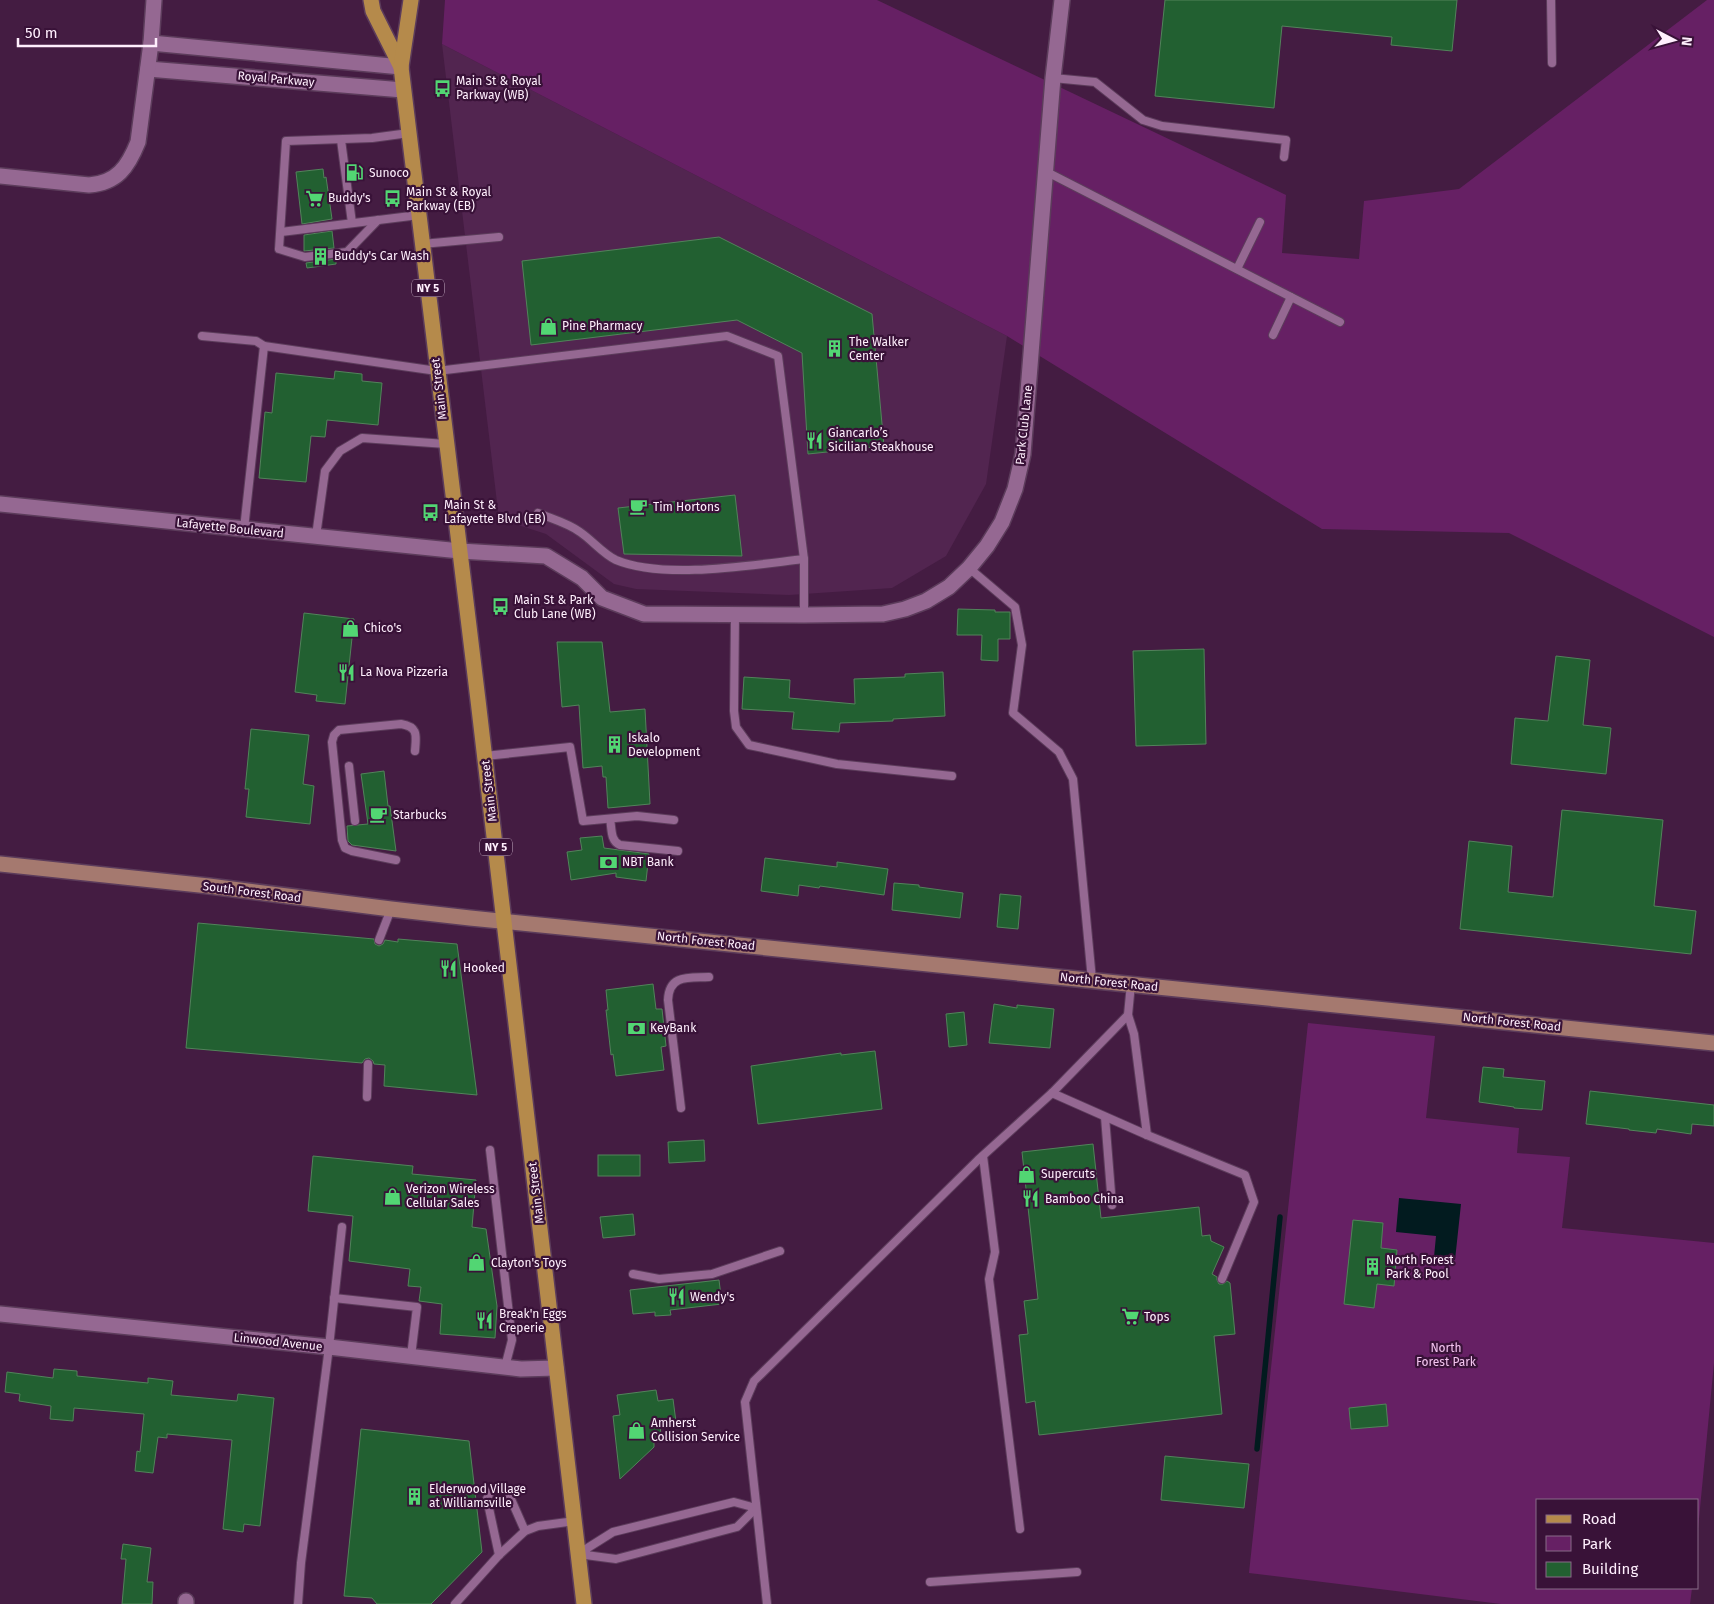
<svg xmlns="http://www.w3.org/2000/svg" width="1714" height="1604" viewBox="0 0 1714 1604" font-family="'Fira Sans',sans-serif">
<rect width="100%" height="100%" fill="#441c42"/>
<path fill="#522550" d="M 442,44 L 1007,336 L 986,484 L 946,556 L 892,588 L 789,595 L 636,589 L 614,584 L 546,534 L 499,519 Z"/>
<g fill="#662064">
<path d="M 445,0 L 877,0 L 1286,195 L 1282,253 L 1359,259 L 1364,201 L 1459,189 L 1707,0 L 1714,0 L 1714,637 L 1509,533 L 1322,529 L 1007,336 L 442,44 Z"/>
<path d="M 1308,1023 L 1435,1036 L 1426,1118 L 1519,1128 L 1517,1153 L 1570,1157 L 1562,1228 L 1714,1243 L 1714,1363 L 1698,1529 L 1698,1500 L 1538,1500 L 1538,1588 L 1692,1588 L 1690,1604 L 1501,1604 L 1249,1573 Z"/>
</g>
<path fill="#021b1f" d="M 1399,1198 L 1461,1204 L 1455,1260 L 1434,1257 L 1436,1236 L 1396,1232 Z"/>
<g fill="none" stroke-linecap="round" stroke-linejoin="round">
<path stroke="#021b1f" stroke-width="5.5" d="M 1257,1449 L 1280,1217"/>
</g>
<g fill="#226031" stroke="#52835b">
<path d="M 1165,0 L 1457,0 L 1452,51 L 1391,45 L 1392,37 L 1282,26 L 1274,108 L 1155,96 Z"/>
<path d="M 323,169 L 324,178 L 326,177 L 332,219 L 302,224 L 296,172 Z"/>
<path d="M 332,231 L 334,248 L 304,251 L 304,235 Z"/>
<path d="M 719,237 L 872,314 L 884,446 L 808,454 L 802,353 L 737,320 L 531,345 L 522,261 Z"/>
<path d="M 336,259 L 336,264 L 307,268 L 306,263 Z"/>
<path d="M 335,371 L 362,374 L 362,381 L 382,383 L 378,425 L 327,420 L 325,437 L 311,436 L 306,482 L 259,478 L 265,412 L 272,413 L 276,373 L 334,379 Z"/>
<path d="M 735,495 L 742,556 L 624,554 L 618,508 Z"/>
<path d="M 958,609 L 995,610 L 995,612 L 1010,612 L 1010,639 L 998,639 L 998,661 L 981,660 L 982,635 L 957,635 Z"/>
<path d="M 304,613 L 354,619 L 345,704 L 316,701 L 317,695 L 295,692 Z"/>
<path d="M 557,642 L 602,642 L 610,712 L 645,709 L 650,804 L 608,808 L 606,777 L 603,777 L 602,766 L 583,768 L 579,705 L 562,707 Z"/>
<path d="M 1204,649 L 1206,744 L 1136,746 L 1133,651 Z"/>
<path d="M 1556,656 L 1590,660 L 1583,725 L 1611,728 L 1606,774 L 1511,764 L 1515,718 L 1548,721 Z"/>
<path d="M 943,672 L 945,716 L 893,719 L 893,721 L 840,723 L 839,732 L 792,729 L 794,712 L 742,709 L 744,677 L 790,680 L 789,698 L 855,704 L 854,679 L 905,677 L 905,674 Z"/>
<path d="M 251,729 L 309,735 L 303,784 L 314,786 L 310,824 L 246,817 L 249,789 L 245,789 Z"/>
<path d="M 384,771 L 388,806 L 390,806 L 396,851 L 352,845 L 348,841 L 347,826 L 368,824 L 361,774 Z"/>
<path d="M 1562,810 L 1663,820 L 1654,906 L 1696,911 L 1691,954 L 1460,929 L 1469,841 L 1512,846 L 1508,892 L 1553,897 Z"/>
<path d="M 602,836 L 604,848 L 649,854 L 646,881 L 616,877 L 616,873 L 571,880 L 567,852 L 582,850 L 580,838 Z"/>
<path d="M 765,858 L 837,867 L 837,862 L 888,869 L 884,895 L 820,886 L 819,888 L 799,885 L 798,896 L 761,891 Z"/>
<path d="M 894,883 L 919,885 L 919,887 L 963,893 L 960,918 L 892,910 Z"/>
<path d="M 1000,894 L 1021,896 L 1018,929 L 997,927 Z"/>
<path d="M 198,923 L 374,939 L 375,944 L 379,946 L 383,944 L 385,940 L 398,942 L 398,939 L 457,944 L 477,1095 L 384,1086 L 385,1065 L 374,1064 L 373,1061 L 369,1058 L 365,1059 L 362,1063 L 186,1048 Z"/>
<path d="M 653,984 L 656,1009 L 662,1009 L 666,1046 L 661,1047 L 664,1070 L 616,1076 L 613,1054 L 611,1055 L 606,1010 L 608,1010 L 606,990 Z"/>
<path d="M 994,1004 L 1017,1008 L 1017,1005 L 1054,1009 L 1050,1048 L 989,1043 Z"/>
<path d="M 964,1012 L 967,1045 L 949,1047 L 946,1014 Z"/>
<path d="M 875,1051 L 882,1109 L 758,1124 L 751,1066 L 841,1053 L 841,1055 Z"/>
<path d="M 1483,1067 L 1504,1069 L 1503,1077 L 1545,1081 L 1542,1110 L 1514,1108 L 1514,1107 L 1479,1102 Z"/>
<path d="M 1590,1091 L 1714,1105 L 1714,1126 L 1692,1124 L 1691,1134 L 1657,1129 L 1656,1133 L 1629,1130 L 1629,1129 L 1586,1124 Z"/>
<path d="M 704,1140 L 705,1161 L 669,1163 L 668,1142 Z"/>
<path d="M 1093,1144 L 1101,1218 L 1199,1207 L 1202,1236 L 1210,1235 L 1211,1241 L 1224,1247 L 1212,1274 L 1217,1277 L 1217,1280 L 1219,1284 L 1223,1284 L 1227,1281 L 1230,1283 L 1235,1334 L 1214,1336 L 1222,1414 L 1039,1435 L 1035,1401 L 1026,1403 L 1019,1335 L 1028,1334 L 1024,1301 L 1038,1299 L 1022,1152 Z"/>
<rect x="598" y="1155" width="42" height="21"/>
<path d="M 313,1156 L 413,1166 L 412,1174 L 476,1180 L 472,1227 L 486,1229 L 497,1306 L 495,1338 L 440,1334 L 442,1304 L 419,1301 L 421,1287 L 408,1286 L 410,1269 L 349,1261 L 353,1216 L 308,1211 Z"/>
<path d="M 633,1214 L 635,1235 L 603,1238 L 600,1217 Z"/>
<path d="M 1353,1220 L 1383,1223 L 1381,1248 L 1397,1250 L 1394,1286 L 1377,1284 L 1374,1308 L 1344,1304 Z"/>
<path d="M 719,1280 L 722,1304 L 670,1310 L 671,1315 L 655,1316 L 655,1312 L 633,1314 L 630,1290 Z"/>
<path d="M 54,1369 L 77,1371 L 77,1376 L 148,1383 L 148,1378 L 173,1381 L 171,1395 L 237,1401 L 238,1394 L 274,1398 L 260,1526 L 244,1524 L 243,1532 L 223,1529 L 232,1440 L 167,1434 L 167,1438 L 158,1437 L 153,1473 L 135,1471 L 137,1451 L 140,1452 L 144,1414 L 74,1408 L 73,1421 L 50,1419 L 51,1406 L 19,1401 L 20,1394 L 5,1392 L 7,1372 L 53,1378 Z"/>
<path d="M 656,1390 L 658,1401 L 673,1399 L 676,1422 L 660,1423 L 661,1437 L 654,1438 L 654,1447 L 620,1479 L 613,1416 L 620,1415 L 617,1395 Z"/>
<path d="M 1386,1404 L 1388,1426 L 1351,1429 L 1349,1408 Z"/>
<path d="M 361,1429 L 469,1441 L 482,1552 L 431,1604 L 377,1604 L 372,1598 L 344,1596 Z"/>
<path d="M 1165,1456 L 1249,1464 L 1244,1508 L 1161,1500 Z"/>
<path d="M 123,1544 L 151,1548 L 147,1582 L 153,1582 L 152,1604 L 122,1604 L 126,1559 L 121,1559 Z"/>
</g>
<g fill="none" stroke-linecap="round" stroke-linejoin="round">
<defs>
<g id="lane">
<path d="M 1551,0 L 1552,63"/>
<path d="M 1053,78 L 1095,82 L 1143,120 L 1162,126 L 1286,140 L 1284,157"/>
<path d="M 341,140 L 352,223"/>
<path d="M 1045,171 L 1340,322"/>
<path d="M 378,220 L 347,252 L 305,257 L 279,249 L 286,141 L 372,138 L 409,133"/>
<path d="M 281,232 L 419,215"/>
<path d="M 422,244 L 499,237"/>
<path d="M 1237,269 L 1260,222"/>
<path d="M 1273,335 L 1291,297"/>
<path d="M 202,336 L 256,341 L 264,346"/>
<path d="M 538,513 C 552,519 568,523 580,532 C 592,540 603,554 616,560 C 664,580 752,565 804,559"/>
<path d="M 244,529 L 264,346 L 437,371 L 727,336 L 778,356 L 804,559 L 804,615"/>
<path d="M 316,536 L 325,471 L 340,451 L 362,438 L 446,444"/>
<path d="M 969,568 L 1015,607 L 1022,645 L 1013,713 L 1059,752 L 1073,779 L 1092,980"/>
<path d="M 735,615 L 734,711 L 736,727 L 749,745 L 837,764 L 952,776"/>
<path d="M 485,756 L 570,747 L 583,821 L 637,816 L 674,820"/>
<path d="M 349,766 L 355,821"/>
<path d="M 610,819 C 612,828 610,841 620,845 L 678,851"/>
<path d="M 396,860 L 352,851 L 345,848 L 342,840 L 332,742 L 334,735 L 339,730 L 401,724 C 419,727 416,736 415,751"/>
<path d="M 379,940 L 391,909"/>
<path d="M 1131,984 L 1128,1015 L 1134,1034 L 1147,1135"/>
<path d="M 1052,1093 L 1147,1135 L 1245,1175 L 1254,1202 L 1222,1279"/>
<path d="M 367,1097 L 368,1064"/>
<path d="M 681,1108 L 668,1000 C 669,974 689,978 709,977"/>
<path d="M 1105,1117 L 1112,1205"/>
<path d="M 490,1150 L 512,1340 L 505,1367"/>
<path d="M 983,1156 L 995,1252 L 989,1279 L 1020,1529"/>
<path d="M 633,1274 L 659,1279 L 712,1274 L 780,1251"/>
<path d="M 334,1298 L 417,1307 L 411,1356"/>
<path d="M 734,1502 L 756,1508 L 737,1527 L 616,1559 L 578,1554 L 613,1532 Z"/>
<path d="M 499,1555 L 487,1499 C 490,1489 497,1486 507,1490 L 525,1531"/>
<path d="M 930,1582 L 1077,1572"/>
<path d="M 298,1604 L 301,1563 L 329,1347 L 342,1227"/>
<path d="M 455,1604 L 499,1555 L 525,1531 L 538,1526 L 575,1521"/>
<path d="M 767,1604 L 745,1402 L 754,1381 L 978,1160 L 1052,1093 L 1128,1015"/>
</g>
<g id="street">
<path d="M 151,43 L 401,67"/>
<path d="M 148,69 L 403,90"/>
<path d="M 0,176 L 89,185 C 117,183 128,167 138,142 L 151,43 L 154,0"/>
<path d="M 0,504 L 460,551 L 546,556 L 582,578 L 602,598 L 644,614 L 804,615 L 883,614 L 905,609 L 926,601 L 949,587 L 969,568 L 987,546 L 1002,522 L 1015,489 L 1023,454 L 1053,78 L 1062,0"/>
<path d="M 0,1314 L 329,1347 L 521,1369 L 556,1368"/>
<path d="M 186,1604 L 186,1601"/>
</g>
<path id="secondary" d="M 0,864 L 209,886 L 391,909 L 470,918 L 1714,1043"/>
<g id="primary">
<path d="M 371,0 L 373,11 L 401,67"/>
<path d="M 411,0 L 401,67 L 478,700 L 584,1604"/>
</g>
</defs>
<use href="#lane" stroke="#5c3c5b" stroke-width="10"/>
<use href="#street" stroke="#5c3c5b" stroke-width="18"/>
<use href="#secondary" stroke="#5c3c5b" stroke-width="18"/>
<use href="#primary" stroke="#5c3c5b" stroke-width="18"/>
<use href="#lane" stroke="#956892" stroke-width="8"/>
<use href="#street" stroke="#956892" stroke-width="15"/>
<use href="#secondary" stroke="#a5796f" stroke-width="15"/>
<use href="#primary" stroke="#b58a4b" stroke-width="15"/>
</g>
<defs>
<symbol id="bus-bare" viewBox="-9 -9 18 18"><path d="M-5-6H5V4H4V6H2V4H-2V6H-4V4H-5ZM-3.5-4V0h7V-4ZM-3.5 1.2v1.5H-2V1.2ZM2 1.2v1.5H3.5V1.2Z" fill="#52d673" stroke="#391238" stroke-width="2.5" paint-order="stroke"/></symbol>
<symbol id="fuel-bare" viewBox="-9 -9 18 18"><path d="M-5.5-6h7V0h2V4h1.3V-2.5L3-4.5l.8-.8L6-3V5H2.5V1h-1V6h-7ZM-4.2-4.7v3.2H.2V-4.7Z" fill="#52d673" stroke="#391238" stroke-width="2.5" paint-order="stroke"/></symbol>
<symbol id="supermarket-bare" viewBox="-9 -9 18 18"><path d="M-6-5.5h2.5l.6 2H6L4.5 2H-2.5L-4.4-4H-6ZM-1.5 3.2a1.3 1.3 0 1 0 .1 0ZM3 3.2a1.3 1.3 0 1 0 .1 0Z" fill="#52d673" stroke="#391238" stroke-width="2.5" paint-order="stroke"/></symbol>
<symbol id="building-bare" viewBox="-9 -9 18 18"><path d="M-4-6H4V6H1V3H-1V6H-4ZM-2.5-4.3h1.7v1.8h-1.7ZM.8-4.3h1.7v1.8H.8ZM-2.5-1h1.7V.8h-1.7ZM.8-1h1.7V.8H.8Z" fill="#52d673" stroke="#391238" stroke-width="2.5" paint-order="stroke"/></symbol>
<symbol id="shop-bare" viewBox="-9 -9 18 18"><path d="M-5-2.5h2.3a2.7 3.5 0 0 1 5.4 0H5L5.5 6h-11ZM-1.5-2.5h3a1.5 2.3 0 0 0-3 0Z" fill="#52d673" stroke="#391238" stroke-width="2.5" paint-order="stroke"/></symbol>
<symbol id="restaurant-bare" viewBox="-9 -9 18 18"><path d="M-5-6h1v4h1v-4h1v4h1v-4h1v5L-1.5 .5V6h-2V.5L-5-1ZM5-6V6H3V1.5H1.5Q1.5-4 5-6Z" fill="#52d673" stroke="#391238" stroke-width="2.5" paint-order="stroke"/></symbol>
<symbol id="cafe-bare" viewBox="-9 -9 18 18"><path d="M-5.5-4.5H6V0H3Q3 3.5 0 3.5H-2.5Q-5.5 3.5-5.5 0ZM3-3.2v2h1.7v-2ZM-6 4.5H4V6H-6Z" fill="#52d673" stroke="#391238" stroke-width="2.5" paint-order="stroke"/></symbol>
<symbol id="bank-bare" viewBox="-9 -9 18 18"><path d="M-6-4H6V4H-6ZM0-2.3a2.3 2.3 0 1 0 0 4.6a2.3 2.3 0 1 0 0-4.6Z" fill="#52d673" stroke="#391238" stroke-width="2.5" paint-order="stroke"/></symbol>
</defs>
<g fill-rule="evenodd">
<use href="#bus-bare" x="430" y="76" width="25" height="25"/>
<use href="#fuel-bare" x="342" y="160" width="25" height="25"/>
<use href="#supermarket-bare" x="302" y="186" width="25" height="25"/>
<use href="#bus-bare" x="380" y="186" width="25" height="25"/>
<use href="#building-bare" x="308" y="244" width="25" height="25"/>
<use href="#shop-bare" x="536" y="314" width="25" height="25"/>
<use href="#building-bare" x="822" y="336" width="25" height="25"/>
<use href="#restaurant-bare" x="802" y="428" width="25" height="25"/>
<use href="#cafe-bare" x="626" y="494" width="25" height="25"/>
<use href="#bus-bare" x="418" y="500" width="25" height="25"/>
<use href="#bus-bare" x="488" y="594" width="25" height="25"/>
<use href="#shop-bare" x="338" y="616" width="25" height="25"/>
<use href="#restaurant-bare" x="334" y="660" width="25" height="25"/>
<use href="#building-bare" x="602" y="732" width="25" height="25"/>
<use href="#cafe-bare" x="366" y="802" width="25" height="25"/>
<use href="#bank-bare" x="596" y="850" width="25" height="25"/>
<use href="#restaurant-bare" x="436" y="956" width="25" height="25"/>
<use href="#bank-bare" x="624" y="1016" width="25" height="25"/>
<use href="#shop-bare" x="1014" y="1162" width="25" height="25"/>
<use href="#shop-bare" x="380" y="1184" width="25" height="25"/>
<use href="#restaurant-bare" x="1018" y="1186" width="25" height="25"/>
<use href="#shop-bare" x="464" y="1250" width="25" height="25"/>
<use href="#building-bare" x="1360" y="1254" width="25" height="25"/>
<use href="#restaurant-bare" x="664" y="1284" width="25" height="25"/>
<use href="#supermarket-bare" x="1118" y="1304" width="25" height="25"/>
<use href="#restaurant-bare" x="472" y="1308" width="25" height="25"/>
<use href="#shop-bare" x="624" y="1418" width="25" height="25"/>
<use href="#building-bare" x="402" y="1484" width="25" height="25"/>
</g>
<g text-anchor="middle" stroke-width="4.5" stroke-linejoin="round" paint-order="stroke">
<g fill="#391238" stroke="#c4adc2" stroke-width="1">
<rect x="412" y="279.5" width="32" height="17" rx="4"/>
<rect x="480" y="838.5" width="32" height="17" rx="4"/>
</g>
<g font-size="11" font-weight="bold" fill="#ffeffd">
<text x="428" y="292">NY 5</text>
<text x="496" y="851">NY 5</text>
</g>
<g font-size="12" fill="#ffeffd" stroke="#391238">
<text transform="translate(276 79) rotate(5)" y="4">Royal Parkway</text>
<text transform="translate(439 389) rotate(-97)" y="4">Main Street</text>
<text transform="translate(1024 425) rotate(-84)" y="4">Park Club Lane</text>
<text transform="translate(230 528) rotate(6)" y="4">Lafayette Boulevard</text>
<text transform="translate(489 791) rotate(-97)" y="4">Main Street</text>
<text transform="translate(252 892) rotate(7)" y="4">South Forest Road</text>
<text transform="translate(706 941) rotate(6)" y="4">North Forest Road</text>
<text transform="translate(1109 982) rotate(6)" y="4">North Forest Road</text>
<text transform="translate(1512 1022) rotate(6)" y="4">North Forest Road</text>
<text transform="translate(536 1193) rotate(-97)" y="4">Main Street</text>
<text transform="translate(278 1342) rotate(6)" y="4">Linwood Avenue</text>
</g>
<g font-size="12" fill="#ffeffd" stroke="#391238" text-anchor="start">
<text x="456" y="85">Main St &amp; Royal<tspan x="456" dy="14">Parkway (WB)</tspan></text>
<text x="369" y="177">Sunoco</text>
<text x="406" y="196">Main St &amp; Royal<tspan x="406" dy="14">Parkway (EB)</tspan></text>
<text x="328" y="202">Buddy's</text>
<text x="334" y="260">Buddy's Car Wash</text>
<text x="562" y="330">Pine Pharmacy</text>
<text x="849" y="346">The Walker<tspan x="849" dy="14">Center</tspan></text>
<text x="828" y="437">Giancarlo’s<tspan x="828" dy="14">Sicilian Steakhouse</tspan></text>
<text x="444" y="509">Main St &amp;<tspan x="444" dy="14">Lafayette Blvd (EB)</tspan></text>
<text x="653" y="511">Tim Hortons</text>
<text x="514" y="604">Main St &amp; Park<tspan x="514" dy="14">Club Lane (WB)</tspan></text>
<text x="364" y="632">Chico's</text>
<text x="360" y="676">La Nova Pizzeria</text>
<text x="628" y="742">Iskalo<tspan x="628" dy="14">Development</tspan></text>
<text x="393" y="819">Starbucks</text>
<text x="622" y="866">NBT Bank</text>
<text x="463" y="972">Hooked</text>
<text x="650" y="1032">KeyBank</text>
<text x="1041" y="1178">Supercuts</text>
<text x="406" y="1193">Verizon Wireless<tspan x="406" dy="14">Cellular Sales</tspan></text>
<text x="1045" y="1203">Bamboo China</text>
<text x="1386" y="1264">North Forest<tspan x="1386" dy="14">Park &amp; Pool</tspan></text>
<text x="491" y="1267">Clayton's Toys</text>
<text x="690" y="1301">Wendy's</text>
<text x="499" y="1318">Break'n Eggs<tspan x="499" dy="14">Creperie</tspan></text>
<text x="1144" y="1321">Tops</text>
<text x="651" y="1427">Amherst<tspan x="651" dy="14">Collision Service</tspan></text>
<text x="429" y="1493">Elderwood Village<tspan x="429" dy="14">at Williamsville</tspan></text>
</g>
<g font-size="12" fill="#f3c4ef" stroke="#391238">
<text x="1446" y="1352">North<tspan x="1446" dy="14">Forest Park</tspan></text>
</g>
</g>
<rect x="1536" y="1499" width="162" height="90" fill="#391238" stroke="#886a87"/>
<rect x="1546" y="1515" width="25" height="8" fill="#b58a4b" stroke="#886a87"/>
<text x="1582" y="1524" font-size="15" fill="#ffeffd">Road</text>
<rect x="1546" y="1536" width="25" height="15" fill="#662064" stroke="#886a87"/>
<text x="1582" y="1549" font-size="15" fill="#ffeffd">Park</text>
<rect x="1546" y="1562" width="25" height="15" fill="#226031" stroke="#886a87"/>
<text x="1582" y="1574" font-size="15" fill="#ffeffd">Building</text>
<g transform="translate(1674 40) rotate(96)" stroke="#391238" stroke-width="4" paint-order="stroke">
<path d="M0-4L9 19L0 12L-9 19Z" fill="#ffeffd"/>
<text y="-8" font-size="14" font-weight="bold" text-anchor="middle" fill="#ffeffd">N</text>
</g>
<path d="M18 38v8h138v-8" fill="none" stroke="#ffeffd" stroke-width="2.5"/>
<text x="25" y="38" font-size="15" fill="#ffeffd" stroke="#391238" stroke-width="4" paint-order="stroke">50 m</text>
</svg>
